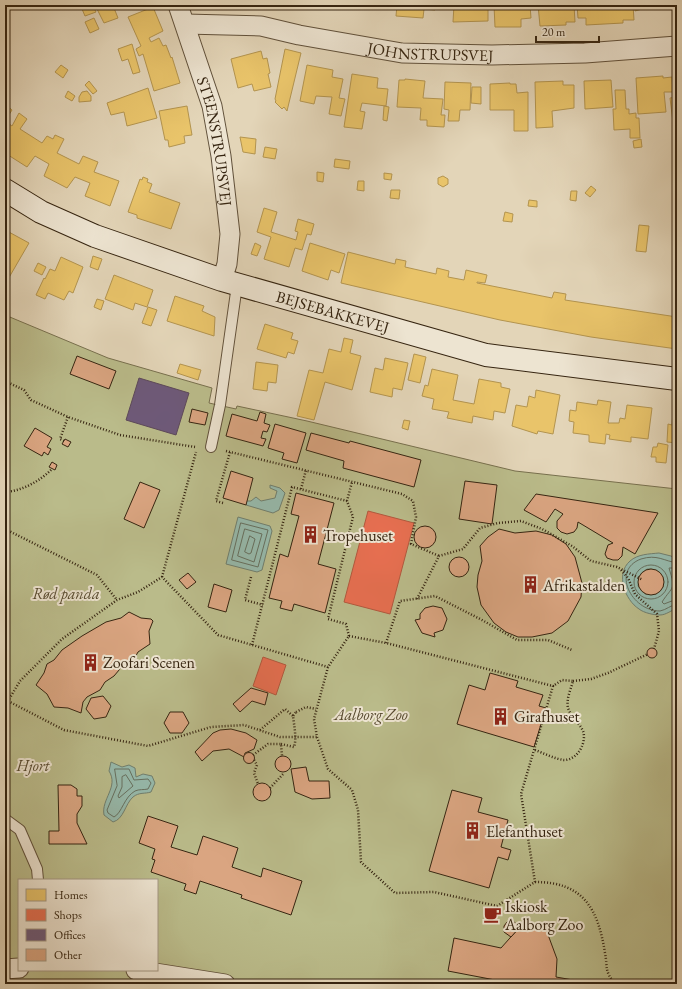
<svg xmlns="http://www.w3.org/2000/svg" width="682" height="989" viewBox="0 0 682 989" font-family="'EB Garamond',serif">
<rect width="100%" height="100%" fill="#e3d5b8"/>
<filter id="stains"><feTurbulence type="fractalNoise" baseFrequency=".005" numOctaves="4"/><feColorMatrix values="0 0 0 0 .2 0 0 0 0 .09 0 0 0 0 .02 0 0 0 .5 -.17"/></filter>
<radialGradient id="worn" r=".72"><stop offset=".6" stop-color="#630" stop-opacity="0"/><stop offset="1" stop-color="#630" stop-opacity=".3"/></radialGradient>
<path fill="#babb8a" stroke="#78704e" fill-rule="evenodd" d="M 5,315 L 108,358 L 212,388 L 209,403 L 236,409 L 237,406 L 307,421 L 515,471 L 677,489 L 677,984 L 5,984 ZM 19,880 L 157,880 L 157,970 L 19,970 Z"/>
<g fill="#96b9ab" stroke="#707e6d" fill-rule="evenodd">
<path d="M 270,485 L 280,488 L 285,493 L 279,510 L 273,513 L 246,505 L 246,501 L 251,501 L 256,497 L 261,501 L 275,498 L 277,491 L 270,488 Z"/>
<path d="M 238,517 L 270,526 L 272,531 L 262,570 L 257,572 L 226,564 Z"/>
<path d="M 659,553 L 671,556 L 677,560 L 677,608 C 672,610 666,615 660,615 C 654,615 644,613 639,609 C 625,600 615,574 630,561 C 638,554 649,554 659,553 ZM 647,569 C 658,568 665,576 663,587 L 656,594 L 645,594 L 638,586 L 639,576 Z"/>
<path d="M 111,762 L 122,767 L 129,765 L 135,768 L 136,777 L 143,774 L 152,776 L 155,783 L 151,792 C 145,794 139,792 133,797 C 125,804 124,819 113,822 L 104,815 C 101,799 119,787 109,771 Z"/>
</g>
<g fill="#e9c46a" stroke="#b3944f">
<path d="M 95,5 L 118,5 L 114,8 L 118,18 L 104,23 Z"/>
<path d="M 339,5 L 385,5 L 384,8 Z"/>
<path d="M 397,5 L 435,5 L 435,10 L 424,9 L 423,18 L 396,16 Z"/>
<path d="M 454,5 L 488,5 L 488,21 L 453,22 Z"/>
<path d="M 494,5 L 530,5 L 531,18 L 521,19 L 521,27 L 495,27 Z"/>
<path d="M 538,5 L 574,5 L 575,22 L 566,22 L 566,25 L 540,26 Z"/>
<path d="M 577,5 L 633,5 L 634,20 L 623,20 L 623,23 L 586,25 L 586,18 L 578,18 Z"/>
<path d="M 635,5 L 657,5 L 635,11 Z"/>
<path d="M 93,6 L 96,12 L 85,16 L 82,9 Z"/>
<path d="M 153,7 L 163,31 L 149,38 L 151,42 L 159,38 L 163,46 L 166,45 L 171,58 L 172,57 L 180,83 L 154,91 L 143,54 L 139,56 L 136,49 L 141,46 L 128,17 Z"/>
<path d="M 94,18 L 99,29 L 90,33 L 85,22 Z"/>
<path d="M 132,44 L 140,72 L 133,74 L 128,59 L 122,61 L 118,49 Z"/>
<path d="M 285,49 L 301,53 L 287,111 L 284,107 L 282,109 L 275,102 L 276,101 L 275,99 Z"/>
<path d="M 261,51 L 263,59 L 267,58 L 270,73 L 268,74 L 271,87 L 254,91 L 252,84 L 238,88 L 231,59 Z"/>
<path d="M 61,65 L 68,70 L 63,78 L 55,72 Z"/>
<path d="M 307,65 L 333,70 L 332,77 L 343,79 L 339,98 L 345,99 L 341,116 L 329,114 L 332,97 L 316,96 L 314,104 L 300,101 Z"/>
<path d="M 352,74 L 378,78 L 377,88 L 388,89 L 386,106 L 362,103 L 360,111 L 365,112 L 362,129 L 344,127 Z"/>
<path d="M 663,76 L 663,78 L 672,77 L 673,92 L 664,92 L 666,112 L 638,114 L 636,78 Z"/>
<path d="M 405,79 L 425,81 L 423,98 L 443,99 L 441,115 L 445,115 L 444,127 L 427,126 L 427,120 L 420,120 L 421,108 L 397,107 L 399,80 L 405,80 Z"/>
<path d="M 611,80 L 613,107 L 585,109 L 584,81 Z"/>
<path d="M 89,81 L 97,91 L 93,94 L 85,85 Z"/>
<path d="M 563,81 L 563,85 L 574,85 L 574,108 L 552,111 L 553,127 L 536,128 L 535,82 Z"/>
<path d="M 445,82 L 471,83 L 470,110 L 460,110 L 459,121 L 448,121 L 449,110 L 444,109 Z"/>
<path d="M 510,83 L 510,84 L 516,84 L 517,93 L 528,92 L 528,131 L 514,131 L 514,110 L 490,110 L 490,84 Z"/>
<path d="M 472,87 L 481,87 L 481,104 L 471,103 Z"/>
<path d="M 148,88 L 157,118 L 127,126 L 124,112 L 111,115 L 107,103 Z"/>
<path d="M 615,90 L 625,90 L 626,109 L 629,109 L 629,114 L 636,113 L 636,118 L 639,118 L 640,138 L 630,138 L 630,129 L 614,130 L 613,109 L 616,109 Z"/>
<path d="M 68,91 L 75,96 L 72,101 L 65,97 Z"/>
<path d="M 87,91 L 91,96 L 91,101 L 79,102 L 79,97 L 82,92 Z"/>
<path d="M 677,97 L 677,121 L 673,122 L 670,98 Z"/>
<path d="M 5,101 L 5,104 L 12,110 L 5,121 L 12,126 L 19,113 L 27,119 L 20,129 L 42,143 L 47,136 L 53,139 L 55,135 L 64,139 L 57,153 L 79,164 L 83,156 L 98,162 L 94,172 L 119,181 L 110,206 L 85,196 L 90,183 L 75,177 L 67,188 L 44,176 L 49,164 L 35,156 L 27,167 L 5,153 Z"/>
<path d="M 187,106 L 192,135 L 184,136 L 185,143 L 169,147 L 168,140 L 165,140 L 159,111 Z"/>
<path d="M 384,106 L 389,107 L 387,121 L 383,120 Z"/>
<path d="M 240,137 L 256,139 L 255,154 L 243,152 Z"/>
<path d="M 641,139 L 642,147 L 634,148 L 633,141 Z"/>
<path d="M 265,147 L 277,149 L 275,159 L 263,157 Z"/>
<path d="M 335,159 L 350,161 L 349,169 L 334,167 Z"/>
<path d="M 317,172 L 324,173 L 323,182 L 317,181 Z"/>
<path d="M 384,173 L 392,174 L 391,180 L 384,179 Z"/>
<path d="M 443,176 L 448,179 L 448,184 L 443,187 L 438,184 L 438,178 Z"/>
<path d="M 143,177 L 148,179 L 147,182 L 152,184 L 149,192 L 180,203 L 171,229 L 137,218 L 137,215 L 128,212 L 140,179 L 142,180 Z"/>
<path d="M 358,181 L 364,181 L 364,191 L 357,190 Z"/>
<path d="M 591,186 L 596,190 L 590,197 L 585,193 Z"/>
<path d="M 391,190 L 400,190 L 399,199 L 390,198 Z"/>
<path d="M 571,191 L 577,191 L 576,201 L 570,200 Z"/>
<path d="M 529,200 L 537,201 L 537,207 L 528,206 Z"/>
<path d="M 264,208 L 277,212 L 271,232 L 296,240 L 298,232 L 295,231 L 298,219 L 314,224 L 311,235 L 307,234 L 302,250 L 295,248 L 289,267 L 264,259 L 271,237 L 257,232 Z"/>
<path d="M 505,212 L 513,214 L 512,222 L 503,221 Z"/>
<path d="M 639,225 L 649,226 L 646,252 L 636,251 Z"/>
<path d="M 7,231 L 29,243 L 7,281 L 5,280 L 5,235 Z"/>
<path d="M 255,243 L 261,246 L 257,256 L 251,254 Z"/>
<path d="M 310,243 L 345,254 L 339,273 L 331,270 L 328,280 L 302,271 Z"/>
<path d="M 348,252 L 395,264 L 396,259 L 406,261 L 405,267 L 436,274 L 437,268 L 449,271 L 448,277 L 464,280 L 466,270 L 487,275 L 485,283 L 477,282 L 477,283 L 552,298 L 554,292 L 566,294 L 565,300 L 677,317 L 677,349 L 591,337 L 500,320 L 341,283 Z"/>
<path d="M 93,256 L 102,259 L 98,270 L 90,267 Z"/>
<path d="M 61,257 L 83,267 L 73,293 L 69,291 L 64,300 L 48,293 L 45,299 L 36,295 L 44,278 L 45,279 L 50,269 L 55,271 Z"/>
<path d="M 38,263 L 46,267 L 42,275 L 34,271 Z"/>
<path d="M 114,275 L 153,290 L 147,307 L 135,303 L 133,310 L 105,299 Z"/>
<path d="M 175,296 L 204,306 L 202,311 L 215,317 L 214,336 L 167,321 Z"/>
<path d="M 97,299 L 104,301 L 101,310 L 94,307 Z"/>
<path d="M 148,307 L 157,310 L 151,326 L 142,323 Z"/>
<path d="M 265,324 L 293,333 L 291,339 L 298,341 L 294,354 L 288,352 L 286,358 L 257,349 Z"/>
<path d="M 344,338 L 353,340 L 350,353 L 361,356 L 352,390 L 325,382 L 314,420 L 297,416 L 309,370 L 323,373 L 329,349 L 341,352 Z"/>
<path d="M 414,354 L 426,357 L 420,383 L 408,380 Z"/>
<path d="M 385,358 L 408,363 L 402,390 L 393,388 L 392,397 L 370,392 L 375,368 L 383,370 Z"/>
<path d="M 256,362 L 278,365 L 276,383 L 268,382 L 267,391 L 253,389 Z"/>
<path d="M 180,364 L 201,370 L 198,380 L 177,373 Z"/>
<path d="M 432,369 L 458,375 L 453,400 L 474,404 L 479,379 L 501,383 L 501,387 L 510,389 L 505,413 L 494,411 L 493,420 L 473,416 L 472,423 L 447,418 L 449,412 L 432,409 L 434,399 L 422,396 L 425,385 L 428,386 Z"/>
<path d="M 536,390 L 560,395 L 553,434 L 538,431 L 537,434 L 512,426 L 516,405 L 527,407 L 529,396 L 535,398 Z"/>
<path d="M 598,400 L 611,402 L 608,423 L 619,423 L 620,418 L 625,419 L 627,405 L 652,408 L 648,439 L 631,437 L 631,442 L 609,439 L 610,435 L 606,434 L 605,444 L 589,442 L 589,435 L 573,433 L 574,422 L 569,421 L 570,410 L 576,411 L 577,402 L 597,405 Z"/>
<path d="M 673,411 L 677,411 L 677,443 L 667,442 L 668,424 L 672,425 Z"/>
<path d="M 404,420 L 410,421 L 408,430 L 402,428 Z"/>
<path d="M 658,443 L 668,445 L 666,463 L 656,462 L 656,457 L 651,457 L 653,447 L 657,447 Z"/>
</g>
<g fill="#e76f51" stroke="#b2593e">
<path d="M 368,511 L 414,523 L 390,614 L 344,602 Z"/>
<path d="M 263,657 L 286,665 L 276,695 L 253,686 Z"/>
</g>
<path fill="#6d597a" stroke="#5c495a" d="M 139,378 L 189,393 L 176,435 L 126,420 Z"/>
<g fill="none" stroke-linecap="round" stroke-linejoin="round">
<g stroke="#666f5e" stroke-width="1">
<path d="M 241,523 L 268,530 L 258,567 L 232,560 Z"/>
<path d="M 245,529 L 262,534 L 254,562 L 238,556 Z"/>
<path d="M 250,536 L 255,539 L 251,553 L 249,554 L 245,552 Z"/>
<path d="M 677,563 C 664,561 657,554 641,559 C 611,570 631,611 660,611 C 666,610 671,605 677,604"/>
<circle cx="651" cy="582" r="17"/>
<path d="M 677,568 L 669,568 C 676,591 673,585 662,602 L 664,604 L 677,599"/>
<path d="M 115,769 L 129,769 L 134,780 L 148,779 L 151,783 L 148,789 C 144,790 139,789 135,791 C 124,797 122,813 114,817 L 108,813 L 107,810 L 117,786 Z"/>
<path d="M 126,775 L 133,786 L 119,798 L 118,796 L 122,787 L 122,777 Z"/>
</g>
</g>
<g fill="#daa581" stroke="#362511">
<path d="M 77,356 L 116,371 L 109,389 L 70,374 Z"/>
<path d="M 192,409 L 208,413 L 205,425 L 189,422 Z"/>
<path d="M 260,412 L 266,414 L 264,423 L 270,425 L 267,432 L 263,431 L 261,438 L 266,439 L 263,446 L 226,436 L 232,414 L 257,421 Z"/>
<path d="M 275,424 L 306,433 L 297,463 L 282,459 L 284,453 L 268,448 Z"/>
<path d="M 35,428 L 52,438 L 47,447 L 51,449 L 48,455 L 44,452 L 42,456 L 24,446 Z"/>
<path d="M 311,433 L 349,443 L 350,441 L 421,460 L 414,487 L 343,468 L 344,461 L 306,450 Z"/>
<path d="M 65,439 L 71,442 L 68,447 L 62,444 Z"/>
<path d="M 52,462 L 57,465 L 55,470 L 49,467 Z"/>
<path d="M 231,471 L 253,478 L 246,505 L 223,498 Z"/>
<path d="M 465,481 L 497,485 L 492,524 L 459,519 Z"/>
<path d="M 140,482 L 160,490 L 144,528 L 124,519 Z"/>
<path d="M 296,493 L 334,503 L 318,564 L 336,569 L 325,613 L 294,604 L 292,611 L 280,608 L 282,601 L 269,598 L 280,554 L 288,557 L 299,516 L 291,514 Z"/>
<path d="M 536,494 L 658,513 L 635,554 L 623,547 L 622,556 L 618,560 L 613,560 L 607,558 L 605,554 L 608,545 L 613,543 L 578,522 L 577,528 L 574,532 L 567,534 L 561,532 L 557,528 L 557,521 L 563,514 L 555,509 L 546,522 L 524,510 Z"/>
<circle cx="425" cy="537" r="11"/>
<path d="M 499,529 L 515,533 L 536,531 L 552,535 L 566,544 L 575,557 L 582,583 L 581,597 L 568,621 L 552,633 L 532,637 L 518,637 L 506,632 L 494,623 L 481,605 L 477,587 L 478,575 L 482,561 L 480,546 L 488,537 Z"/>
<circle cx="459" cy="567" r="10"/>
<circle cx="651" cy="582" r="13"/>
<path d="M 188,573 L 196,582 L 187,589 L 179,580 Z"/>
<path d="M 214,584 L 232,590 L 226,612 L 208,607 Z"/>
<path d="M 433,606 L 442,608 L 447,619 L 443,630 L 434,633 L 435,637 L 422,633 L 415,620 L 420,619 L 420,614 L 425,608 Z"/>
<path d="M 129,612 L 141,618 L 151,619 L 153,621 L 149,631 L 150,644 L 138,652 L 133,661 L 125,663 L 114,676 L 105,682 L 100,690 L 87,697 L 83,702 L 81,713 L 68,708 L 54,707 L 47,694 L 36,685 L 44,673 L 47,664 L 54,660 L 62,650 L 82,636 L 106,622 L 121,618 Z"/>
<circle cx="652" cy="653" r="5"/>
<path d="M 490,673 L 518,681 L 516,687 L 543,695 L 539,706 L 546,708 L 534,747 L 457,724 L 469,685 L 485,690 Z"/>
<path d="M 251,688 L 268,693 L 265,705 L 252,701 L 240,712 L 233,704 Z"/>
<path d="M 103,696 L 111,706 L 106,717 L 94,719 L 86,709 L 91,698 Z"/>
<path d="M 170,712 L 183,712 L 189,723 L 182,733 L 170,733 L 164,723 Z"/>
<path d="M 231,729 L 246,733 L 257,740 L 254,749 L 245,753 L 244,757 L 229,749 L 213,751 L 202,761 L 195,752 L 213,733 L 220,730 Z"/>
<circle cx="249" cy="758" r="5.5"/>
<circle cx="283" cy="764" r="8"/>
<path d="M 306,767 L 309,781 L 329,781 L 330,798 L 312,799 L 295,792 L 291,769 Z"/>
<circle cx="262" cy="792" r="9"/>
<path d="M 58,785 L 71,785 L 77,789 L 77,796 L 82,796 L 82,806 L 77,814 L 77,823 L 87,844 L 49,844 L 49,831 L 59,831 Z"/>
<path d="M 452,790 L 482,798 L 478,812 L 508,820 L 501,847 L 511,850 L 508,860 L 498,857 L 489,888 L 429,871 Z"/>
<path d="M 148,816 L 178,826 L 171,847 L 197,855 L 203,836 L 238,848 L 232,867 L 261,877 L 263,868 L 302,881 L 291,915 L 241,898 L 242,895 L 200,881 L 196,894 L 184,890 L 186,884 L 151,872 L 155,860 L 152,859 L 155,849 L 139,843 Z"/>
<path d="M 526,920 L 534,927 L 538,922 L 547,932 L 557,959 L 556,977 L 596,984 L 516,984 L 448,971 L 454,938 L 501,948 Z"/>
<path d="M 513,921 L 520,927 L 511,937 L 504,932 L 504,926 L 507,922 Z"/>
</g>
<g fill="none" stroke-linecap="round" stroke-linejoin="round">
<defs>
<g id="lane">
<path d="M 211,447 L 220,405 L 237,285"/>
<path d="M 5,819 L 20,830 L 37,869 L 38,880"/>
</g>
<g id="street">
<path id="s1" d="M 178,5 L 212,106 L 221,156 L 230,234 L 227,264 L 222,280"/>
<path id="s2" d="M 185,24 L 261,26 L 299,35 L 402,53 L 492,55 L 585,53 L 677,46"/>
<path d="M 5,969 L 19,968"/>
<path d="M 136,970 L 225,984"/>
</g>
<g id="secondary">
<path id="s3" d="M 5,190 L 41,212 L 95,236 L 222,280 L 486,355 L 677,379"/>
</g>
</defs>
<use href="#lane" stroke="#61513b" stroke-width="12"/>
<use href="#street" stroke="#61513b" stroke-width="21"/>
<use href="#secondary" stroke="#362511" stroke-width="24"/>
<g stroke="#362511" stroke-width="2.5" stroke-dasharray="1 2" stroke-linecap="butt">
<path d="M 5,381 L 24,390 L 31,400 L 68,417 L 120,435 L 195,447"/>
<path d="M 64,441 L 60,439 L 68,417"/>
<path d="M 226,451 L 402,494 L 413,501 L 416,517 L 411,544 L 439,556"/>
<path d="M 301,489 L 306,470"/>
<path d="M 5,492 C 22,491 40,481 52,469"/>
<path d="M 223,503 L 216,501 L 230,452"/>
<path d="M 5,529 L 97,575 L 117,600"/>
<path d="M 621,570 L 628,578 L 635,594 L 657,614 L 659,631 L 654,649"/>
<path d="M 162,577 L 196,452"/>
<path d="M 251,577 L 245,600 L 263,605"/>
<path d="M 417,599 L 439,556 L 463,549 L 480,528 L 498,523 L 521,521 L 542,529 L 572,546 L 591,561 L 617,567 L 643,580"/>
<path d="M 349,636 L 386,643 L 553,686 L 521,794 L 535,882 L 497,906 L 434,892 L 395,893 L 361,862 L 358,810 L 352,790 L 328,769 L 317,737 L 314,719 L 328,667 Z"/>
<path d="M 349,636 L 346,624 L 328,619 L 353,517 L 347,501 L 352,482"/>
<path d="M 386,643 L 400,601 L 435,596 L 482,620 L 517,640 L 548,640 L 572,650"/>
<path d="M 252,645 L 292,487 L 347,501"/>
<path d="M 573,681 L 591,679 L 608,673 L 648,654"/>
<path d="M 5,699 L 8,701 L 20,681 L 62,639 L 117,600 L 138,592 L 162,577 L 218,635 L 328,667"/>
<path d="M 8,701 L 64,730 L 148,746 L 211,727 L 244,725 L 280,737 L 317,737"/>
<path d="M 296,712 L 306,707 L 316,709"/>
<path d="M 260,730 L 285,709 L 293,716"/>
<path d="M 535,750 C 543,753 555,759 564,760 C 578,760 587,742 583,731 C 579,722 571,717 568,708 C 566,699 571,689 573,681 L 562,680 L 553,686"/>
<path d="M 253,755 L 268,744 L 281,744 L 282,756"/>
<path d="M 254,760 L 257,765 L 254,773 L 258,784"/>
<path d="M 270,788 L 284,773"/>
<path d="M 535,882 C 584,882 598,909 605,953 C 608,969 604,970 615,984"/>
</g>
<use href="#lane" stroke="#ede4d1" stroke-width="10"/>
<use href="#street" stroke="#ede4d1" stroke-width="19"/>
<use href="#secondary" stroke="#ede4d1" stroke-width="22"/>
<path stroke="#362511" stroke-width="2.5" stroke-dasharray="1 2" stroke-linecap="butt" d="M 281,744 L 294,747 C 297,739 294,725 293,716 L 296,712"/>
</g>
<defs>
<symbol id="building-bare" viewBox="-9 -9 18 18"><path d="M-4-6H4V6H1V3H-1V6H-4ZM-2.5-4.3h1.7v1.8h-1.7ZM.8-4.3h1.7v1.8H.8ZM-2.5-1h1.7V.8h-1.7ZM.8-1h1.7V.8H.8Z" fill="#8f2418" stroke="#ede4d1" stroke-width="2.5" paint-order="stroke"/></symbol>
<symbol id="cafe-bare" viewBox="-9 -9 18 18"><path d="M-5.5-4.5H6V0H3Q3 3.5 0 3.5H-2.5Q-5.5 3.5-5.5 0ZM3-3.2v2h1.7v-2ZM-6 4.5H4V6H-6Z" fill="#8f2418" stroke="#ede4d1" stroke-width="2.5" paint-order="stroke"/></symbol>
</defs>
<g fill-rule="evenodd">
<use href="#building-bare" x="298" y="522" width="25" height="25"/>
<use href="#building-bare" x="518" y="572" width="25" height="25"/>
<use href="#building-bare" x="78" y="650" width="25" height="25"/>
<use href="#building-bare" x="488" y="704" width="25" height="25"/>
<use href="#building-bare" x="460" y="818" width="25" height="25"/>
<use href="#cafe-bare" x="480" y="902" width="25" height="25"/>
</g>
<g text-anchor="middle" stroke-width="4" stroke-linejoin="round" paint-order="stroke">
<g font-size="16" fill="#362511" stroke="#ede4d1">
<text dy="6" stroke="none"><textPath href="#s2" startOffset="248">JOHNSTRUPSVEJ</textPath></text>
<text dy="6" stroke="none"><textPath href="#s1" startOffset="142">STEENSTRUPSVEJ</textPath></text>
<text dy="6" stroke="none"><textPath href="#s3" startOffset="351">BEJSEBAKKEVEJ</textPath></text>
</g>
<g font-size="16" fill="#362511" stroke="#ede4d1" text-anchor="start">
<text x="323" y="541">Tropehuset</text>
<text x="543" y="591">Afrikastalden</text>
<text x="103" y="668">Zoofari Scenen</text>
<text x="514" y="722">Girafhuset</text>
<text x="486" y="837">Elefanthuset</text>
<text x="505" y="912">Iskiosk<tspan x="505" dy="18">Aalborg Zoo</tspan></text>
</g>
<g font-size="16" font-style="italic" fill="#574a2f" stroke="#ede4d1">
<text x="66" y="599">Rød panda</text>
<text x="371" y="720">Aalborg Zoo</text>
<text x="33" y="771">Hjort</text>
</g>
</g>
<rect width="682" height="989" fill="none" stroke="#e3d5b8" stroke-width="20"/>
<rect x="6" y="6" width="670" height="977" fill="none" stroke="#362511" stroke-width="2"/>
<rect x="10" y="10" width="662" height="969" fill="none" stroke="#362511"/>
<rect x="18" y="879" width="140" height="92" fill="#ede4d1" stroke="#a49884"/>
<rect x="26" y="889" width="20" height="12" fill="#e9c46a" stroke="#a49884"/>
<text x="54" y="899" font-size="12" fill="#362511">Homes</text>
<rect x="26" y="909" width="20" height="12" fill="#e76f51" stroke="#a49884"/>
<text x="54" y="919" font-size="12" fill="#362511">Shops</text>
<rect x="26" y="929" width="20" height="12" fill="#6d597a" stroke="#a49884"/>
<text x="54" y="939" font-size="12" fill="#362511">Offices</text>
<rect x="26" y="949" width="20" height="12" fill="#daa581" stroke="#a49884"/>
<text x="54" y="959" font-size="12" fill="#362511">Other</text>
<path d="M536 36v6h63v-6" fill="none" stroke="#362511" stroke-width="2"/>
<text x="542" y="36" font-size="12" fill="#362511" stroke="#ede4d1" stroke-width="3" paint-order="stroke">20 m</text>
<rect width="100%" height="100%" filter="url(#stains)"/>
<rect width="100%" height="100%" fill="url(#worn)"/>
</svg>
